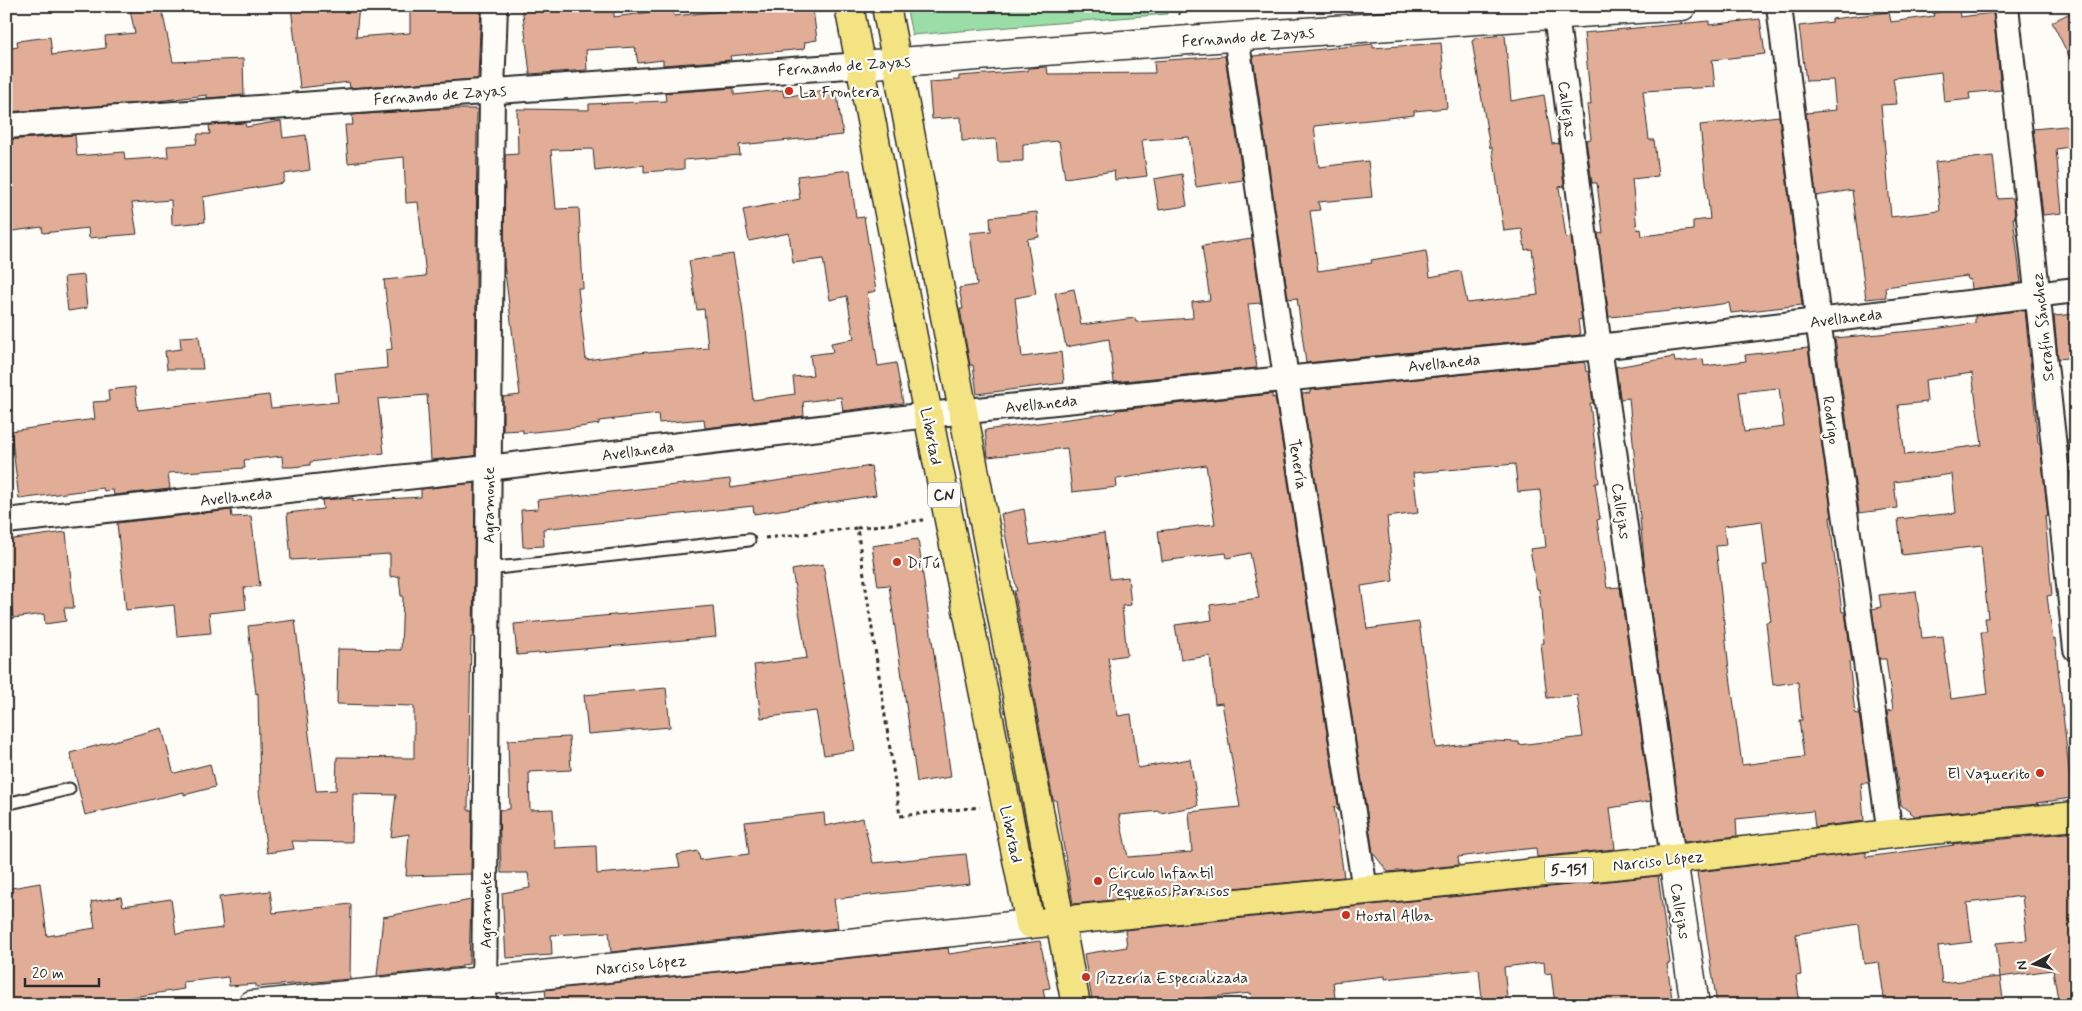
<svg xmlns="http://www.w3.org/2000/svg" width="2082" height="1011" viewBox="0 0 2082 1011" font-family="Mynerve,sans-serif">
<rect width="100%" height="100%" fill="#fdfcf7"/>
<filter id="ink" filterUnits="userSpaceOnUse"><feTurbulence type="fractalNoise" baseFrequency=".02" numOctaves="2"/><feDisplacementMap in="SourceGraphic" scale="10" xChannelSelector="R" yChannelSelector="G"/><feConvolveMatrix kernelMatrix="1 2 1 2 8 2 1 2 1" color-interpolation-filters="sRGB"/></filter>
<g filter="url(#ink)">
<path fill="#9bdda7" stroke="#638469" d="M 906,6 L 1166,6 L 1167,14 L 912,35 Z"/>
<g fill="#e2ad97" stroke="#2b2b2b" fill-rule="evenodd">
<path d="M 129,6 L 161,6 L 173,62 L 243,59 L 244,95 L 207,98 L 207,95 L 142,103 L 6,112 L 6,49 L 18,47 L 17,41 L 50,37 L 52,55 L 106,48 L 105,36 L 135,33 Z"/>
<path d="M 291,6 L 359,6 L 356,37 L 410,33 L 410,6 L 481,6 L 478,79 L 350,88 L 349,82 L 300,88 Z"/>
<path d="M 522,6 L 573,6 L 574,13 L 614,10 L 614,17 L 673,9 L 674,16 L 733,10 L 733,8 L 748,6 L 802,6 L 802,10 L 813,9 L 817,40 L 805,42 L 804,49 L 730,56 L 731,60 L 663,65 L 663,60 L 638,63 L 635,47 L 586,50 L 587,70 L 530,74 Z"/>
<path d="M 1959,9 L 1960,17 L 1993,13 L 2001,90 L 1969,93 L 1970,99 L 1944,102 L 1941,72 L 1893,78 L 1897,104 L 1881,105 L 1891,217 L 1940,211 L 1935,162 L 1993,156 L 1998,199 L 2013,198 L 2015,218 L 2013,218 L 2021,283 L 1971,289 L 1970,279 L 1968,280 L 1967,276 L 1885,287 L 1886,297 L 1866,299 L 1852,190 L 1816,196 L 1806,113 L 1836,110 L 1833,80 L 1806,81 L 1799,26 L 1832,22 L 1832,19 L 1889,12 L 1891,22 L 1934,16 L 1933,13 Z"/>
<path d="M 2076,10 L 2076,70 L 2052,22 Z"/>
<path d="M 1760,19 L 1765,54 L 1712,60 L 1715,87 L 1643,91 L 1649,140 L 1654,140 L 1658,176 L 1632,179 L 1637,230 L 1641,229 L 1642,236 L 1693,230 L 1693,221 L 1710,219 L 1700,125 L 1779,116 L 1802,305 L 1731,313 L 1729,303 L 1661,312 L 1609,317 L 1598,234 L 1603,233 L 1597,183 L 1592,183 L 1586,140 L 1591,139 L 1587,105 L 1591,105 L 1584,33 L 1709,21 L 1709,25 Z"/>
<path d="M 1505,35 L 1511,101 L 1544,95 L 1552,144 L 1559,143 L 1564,186 L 1559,187 L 1566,238 L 1571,237 L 1582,319 L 1578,320 L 1580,335 L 1306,363 L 1297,298 L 1288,299 L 1253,56 L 1373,44 L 1373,48 L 1441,43 L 1447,108 L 1414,111 L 1414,115 L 1314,126 L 1319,167 L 1368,161 L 1372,197 L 1318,202 L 1320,210 L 1310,211 L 1318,271 L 1372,263 L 1371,260 L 1426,251 L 1430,277 L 1461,271 L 1467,303 L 1538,295 L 1532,249 L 1525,250 L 1522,229 L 1504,231 L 1492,147 L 1490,148 L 1472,41 L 1474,40 L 1474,38 Z"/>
<path d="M 1225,56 L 1243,180 L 1196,187 L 1189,137 L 1142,140 L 1147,176 L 1115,180 L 1114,171 L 1065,178 L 1059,141 L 1023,144 L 1023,161 L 998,162 L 996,139 L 962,141 L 961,117 L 932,119 L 929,82 L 959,80 L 959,76 L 1028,71 L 1028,68 L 1047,67 L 1048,74 L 1155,73 L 1154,61 Z"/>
<path d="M 734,88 L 734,95 L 783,90 L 784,97 L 836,88 L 843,135 L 739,145 L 740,155 L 684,160 L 684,169 L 644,172 L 644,165 L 595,171 L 593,149 L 551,150 L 556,209 L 579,208 L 583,288 L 578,288 L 586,360 L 647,352 L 648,353 L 708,348 L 704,309 L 697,310 L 689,261 L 733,254 L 742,305 L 753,400 L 795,394 L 793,377 L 813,375 L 810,355 L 833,352 L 831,343 L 854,339 L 847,296 L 830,300 L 823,259 L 793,263 L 789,233 L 749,241 L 743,210 L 800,199 L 797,176 L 850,170 L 856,218 L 864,217 L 876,291 L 867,293 L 878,366 L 896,363 L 903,403 L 843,411 L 841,397 L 803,402 L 804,416 L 705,428 L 704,419 L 659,423 L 658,414 L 599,421 L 599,424 L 573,428 L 523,433 L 523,430 L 503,431 L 503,397 L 520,395 L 504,264 L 505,155 L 518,154 L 517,109 L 589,110 L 589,104 L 666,101 L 665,93 Z"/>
<path d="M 436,109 L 477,109 L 475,456 L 431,460 L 427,395 L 378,399 L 384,453 L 310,462 L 310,465 L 292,467 L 283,467 L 282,456 L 244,460 L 245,468 L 168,473 L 170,489 L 114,495 L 113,490 L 104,491 L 103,488 L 19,499 L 11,431 L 95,419 L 93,402 L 109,401 L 108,390 L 135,387 L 138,410 L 269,395 L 271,408 L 338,402 L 335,373 L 387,368 L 386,350 L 392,349 L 384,280 L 426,276 L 418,202 L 406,203 L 404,157 L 348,163 L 345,125 L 353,125 L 352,115 Z"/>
<path d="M 281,121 L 283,138 L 306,135 L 310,170 L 285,174 L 283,183 L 203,197 L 205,222 L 172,225 L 171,200 L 132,203 L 137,234 L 89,238 L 88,228 L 43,233 L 42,227 L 6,232 L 6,140 L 75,135 L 77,156 L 124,152 L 125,160 L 168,157 L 167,146 L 196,144 L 198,134 L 210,134 L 209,125 L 245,123 L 246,127 Z"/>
<path d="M 2076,125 L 2076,146 L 2056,149 L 2062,213 L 2043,215 L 2033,129 Z"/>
<path d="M 1182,174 L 1187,206 L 1159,210 L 1154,179 Z"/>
<path d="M 1037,212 L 1039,237 L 1027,239 L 1036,294 L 1015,298 L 1022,357 L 1061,352 L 1064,383 L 977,394 L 973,365 L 970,365 L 960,309 L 963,309 L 959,288 L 977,285 L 970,233 L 991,231 L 990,217 Z"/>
<path d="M 1252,239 L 1261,303 L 1248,304 L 1257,368 L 1114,382 L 1109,339 L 1066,347 L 1055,293 L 1074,289 L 1081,325 L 1135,318 L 1136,322 L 1193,318 L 1192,302 L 1210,300 L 1202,246 Z"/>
<path d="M 84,275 L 87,308 L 68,311 L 64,277 Z"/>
<path d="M 2025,310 L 2038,443 L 2040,443 L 2048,516 L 2045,516 L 2052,595 L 2047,596 L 2053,640 L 2055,639 L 2072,798 L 2036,803 L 2038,804 L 1915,816 L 1901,805 L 1887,711 L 1893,710 L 1886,659 L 1879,659 L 1872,609 L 1881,607 L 1879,595 L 1916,591 L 1922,638 L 1943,636 L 1951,699 L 1988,694 L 1981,632 L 1987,632 L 1985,618 L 1988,618 L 1981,546 L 1902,555 L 1898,519 L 1956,513 L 1952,474 L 1894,482 L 1897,508 L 1859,513 L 1835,338 L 1934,329 L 1975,323 L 1975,316 ZM 1972,373 L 1982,445 L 1905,455 L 1898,405 L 1927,402 L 1925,380 Z"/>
<path d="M 2076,314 L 2076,357 L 2058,359 L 2054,316 Z"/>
<path d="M 199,336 L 203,369 L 167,369 L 165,351 L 181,349 L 180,337 Z"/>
<path d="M 1808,348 L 1832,517 L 1830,517 L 1833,547 L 1839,589 L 1842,612 L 1845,612 L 1852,662 L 1849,662 L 1855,713 L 1859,714 L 1869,783 L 1861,783 L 1864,821 L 1815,827 L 1813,811 L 1736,819 L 1737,836 L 1684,842 L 1645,571 L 1629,398 L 1620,399 L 1616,367 L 1674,357 L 1675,362 L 1703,359 L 1704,366 L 1746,361 L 1745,355 ZM 1779,388 L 1784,427 L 1744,432 L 1739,392 ZM 1762,521 L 1767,565 L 1763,565 L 1771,621 L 1766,622 L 1773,685 L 1798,682 L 1802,720 L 1799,720 L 1804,757 L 1742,765 L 1728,661 L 1716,546 L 1726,545 L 1724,526 Z"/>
<path d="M 1583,362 L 1585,364 L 1586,372 L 1589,371 L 1593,403 L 1590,403 L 1599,483 L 1595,483 L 1600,519 L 1597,520 L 1607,588 L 1620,587 L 1651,801 L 1610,808 L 1615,849 L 1537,857 L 1536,848 L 1505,851 L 1458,857 L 1459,865 L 1388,872 L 1373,853 L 1302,394 L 1310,393 L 1310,390 ZM 1515,464 L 1518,492 L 1540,490 L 1546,547 L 1530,549 L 1537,589 L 1539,589 L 1544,643 L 1541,643 L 1547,698 L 1577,695 L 1583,737 L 1519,745 L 1519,742 L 1489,741 L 1436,748 L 1419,622 L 1367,629 L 1361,586 L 1393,581 L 1387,517 L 1418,513 L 1413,473 Z"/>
<path d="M 1272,394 L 1272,398 L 1275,397 L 1339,811 L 1334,806 L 1344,877 L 1073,904 L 1056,800 L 1053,800 L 1014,591 L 1017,591 L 1001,514 L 1024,509 L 1030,545 L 1104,533 L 1110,579 L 1128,577 L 1131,605 L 1122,606 L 1127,655 L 1108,658 L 1118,716 L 1131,714 L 1138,768 L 1190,759 L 1198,806 L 1160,813 L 1160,811 L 1119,815 L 1128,857 L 1192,852 L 1189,812 L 1240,807 L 1222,703 L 1215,704 L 1210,656 L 1181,660 L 1175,625 L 1212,620 L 1210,605 L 1259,598 L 1250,553 L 1227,558 L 1226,553 L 1162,561 L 1158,531 L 1215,524 L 1206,465 L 1116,479 L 1117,487 L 1072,492 L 1067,448 L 988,457 L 985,430 L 1114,413 L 1117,410 Z"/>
<path d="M 2076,439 L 2076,504 L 2074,504 L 2067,440 Z"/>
<path d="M 871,466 L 876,495 L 754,514 L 753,506 L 543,529 L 544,546 L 523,547 L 521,510 L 538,509 L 537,500 L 730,479 L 731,488 Z"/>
<path d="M 475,483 L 473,637 L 471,637 L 468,810 L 472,810 L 471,874 L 406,876 L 409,834 L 391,837 L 396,795 L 353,794 L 352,842 L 292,841 L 294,849 L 267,853 L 259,791 L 260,790 L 258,693 L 256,694 L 248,626 L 295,620 L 316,791 L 336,790 L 337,757 L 414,758 L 414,706 L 337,704 L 338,649 L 401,650 L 403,596 L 401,596 L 399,576 L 390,577 L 390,554 L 291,560 L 287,513 L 323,509 L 322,500 L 353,498 L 353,501 L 421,497 L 421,489 Z"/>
<path d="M 231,510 L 232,517 L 251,516 L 260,586 L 244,588 L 246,609 L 209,613 L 211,633 L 177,636 L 174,605 L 126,610 L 117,523 Z"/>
<path d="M 66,532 L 74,608 L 64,608 L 66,621 L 45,624 L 44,614 L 13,618 L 11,596 L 6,596 L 6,540 Z"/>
<path d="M 918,539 L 951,777 L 917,782 L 889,585 L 878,586 L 872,546 Z"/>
<path d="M 823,564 L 855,750 L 824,755 L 816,711 L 761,718 L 754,665 L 807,658 L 792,570 Z"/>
<path d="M 713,606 L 716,637 L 517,655 L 514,624 Z"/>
<path d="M 666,688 L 670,727 L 588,734 L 584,695 Z"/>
<path d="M 162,728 L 173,771 L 175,773 L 210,764 L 215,787 L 184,795 L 184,792 L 85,815 L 70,753 Z"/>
<path d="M 569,737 L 571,770 L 529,772 L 530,810 L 553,809 L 555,848 L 596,846 L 597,874 L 680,867 L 677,855 L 698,851 L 700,860 L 749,854 L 745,822 L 824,813 L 825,826 L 863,818 L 873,863 L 966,854 L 970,884 L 834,899 L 838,928 L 611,952 L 609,932 L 551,935 L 552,955 L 506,958 L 502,893 L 530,888 L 528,873 L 501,873 L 499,810 L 510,809 L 508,740 Z"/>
<path d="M 2076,832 L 2076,1005 L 2059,1005 L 2053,970 L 2000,977 L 2004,1005 L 1885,1005 L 1879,962 L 1864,964 L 1859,924 L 1796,934 L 1801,975 L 1796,976 L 1800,1005 L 1717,1005 L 1697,872 L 1866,852 L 1866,857 L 1954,845 L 1952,844 ZM 2022,896 L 2027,940 L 1996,943 L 2000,977 L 1942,983 L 1938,946 L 1972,942 L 1967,903 Z"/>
<path d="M 1658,876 L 1670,963 L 1667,964 L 1673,1005 L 1555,1005 L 1551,973 L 1545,974 L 1544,962 L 1504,967 L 1507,997 L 1482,1000 L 1479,969 L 1385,979 L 1385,976 L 1333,982 L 1336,1005 L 1253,1005 L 1251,993 L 1204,998 L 1205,1005 L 1093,1005 L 1084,954 L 1127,947 L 1125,930 Z"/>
<path d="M 40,883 L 47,936 L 95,928 L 91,902 L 121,897 L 123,906 L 171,899 L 176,934 L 223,928 L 219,897 L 270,891 L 273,913 L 351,904 L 350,979 L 256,987 L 256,984 L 229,986 L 228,977 L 183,982 L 184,989 L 82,1005 L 6,1005 L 6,889 Z"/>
<path d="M 471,900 L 469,964 L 462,965 L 462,967 L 377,976 L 383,917 Z"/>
<path d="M 1040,941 L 1050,988 L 1043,989 L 1046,1005 L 857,1005 L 856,1001 L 828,1005 L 547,1005 L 545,990 L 948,948 L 949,954 Z"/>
<path d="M 465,999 L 465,1005 L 405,1005 Z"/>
</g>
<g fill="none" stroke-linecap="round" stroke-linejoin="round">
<defs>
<g id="lane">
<path d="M 488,569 L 749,540"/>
<path d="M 6,804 L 69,789"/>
</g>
<g id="street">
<path d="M 1779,6 L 1818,320 L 1890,834"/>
<path d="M 2006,6 L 2076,649"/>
<path d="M 1556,15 L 1599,347 L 1673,859"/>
<path d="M 1236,36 L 1286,378 L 1365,890"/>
<path d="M 6,126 L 861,65"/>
<path d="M 6,521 L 488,468 L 928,415 L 1599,347 L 2076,290"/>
<path d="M 484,1005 L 492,91 L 495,6"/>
</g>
<g id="secondary">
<path d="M 861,65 L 1202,39 L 1682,6"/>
<path d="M 1673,859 L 1695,1005"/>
<path d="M 252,1005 L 1030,924"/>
</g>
<g id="primary">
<path d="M 849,6 L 928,415 L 1030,924 L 1673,859 L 1890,834 L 2076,816"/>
<path d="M 886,6 L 1076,1005"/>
</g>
</defs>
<use href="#lane" stroke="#2b2b2b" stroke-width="15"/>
<use href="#street" stroke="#2b2b2b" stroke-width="28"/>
<use href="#secondary" stroke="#2b2b2b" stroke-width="31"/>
<use href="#primary" stroke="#2b2b2b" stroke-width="31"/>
<g stroke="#2b2b2b" stroke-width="3" stroke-dasharray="4 4" stroke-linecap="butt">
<path d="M 1179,15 L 1179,6"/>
<path d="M 857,528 L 923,520"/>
<path d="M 765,538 L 857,528 L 900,816 L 980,807"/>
</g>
<use href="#lane" stroke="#fdfcf7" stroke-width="11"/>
<use href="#street" stroke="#fdfcf7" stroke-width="24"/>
<use href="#secondary" stroke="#fdfcf7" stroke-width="28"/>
<use href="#primary" stroke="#f4e382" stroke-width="28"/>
</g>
</g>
<g fill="#c8321e" stroke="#fdfcf7" stroke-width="2">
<circle cx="789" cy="91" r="5"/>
<circle cx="897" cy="562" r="5"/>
<circle cx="2040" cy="773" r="5"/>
<circle cx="1098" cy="881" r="5"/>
<circle cx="1346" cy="915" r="5"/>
<circle cx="1086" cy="977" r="5"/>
</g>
<g text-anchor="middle" stroke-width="4.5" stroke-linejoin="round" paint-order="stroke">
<g fill="#fdfcf7" stroke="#6a6a68" stroke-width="1">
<rect x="928" y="482.5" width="32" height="25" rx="4"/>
<rect x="1545" y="857.5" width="48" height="25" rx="4"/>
</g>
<g font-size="15" font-weight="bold" fill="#2b2b2b">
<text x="944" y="500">CN</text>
<text x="1569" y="875">5-151</text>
</g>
<g font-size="16" fill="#2b2b2b" stroke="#fdfcf7">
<text transform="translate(1248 36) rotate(-4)" y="6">Fernando de Zayas</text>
<text transform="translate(844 65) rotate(-4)" y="6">Fernando de Zayas</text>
<text transform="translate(440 94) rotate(-4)" y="6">Fernando de Zayas</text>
<text transform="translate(1568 109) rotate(83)" y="6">Callejas</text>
<text transform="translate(1846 317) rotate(-7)" y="6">Avellaneda</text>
<text transform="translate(2042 327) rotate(-96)" y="6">Serafín Sánchez</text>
<text transform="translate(1444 362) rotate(-6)" y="6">Avellaneda</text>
<text transform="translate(1041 403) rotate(-6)" y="6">Avellaneda</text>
<text transform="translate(1832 420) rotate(82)" y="6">Rodrigo</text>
<text transform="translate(932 436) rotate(79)" y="6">Libertad</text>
<text transform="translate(638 450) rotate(-7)" y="6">Avellaneda</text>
<text transform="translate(1299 464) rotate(81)" y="6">Tenería</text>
<text transform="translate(236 496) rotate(-6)" y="6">Avellaneda</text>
<text transform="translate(488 505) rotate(-90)" y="6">Agramonte</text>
<text transform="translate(1622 511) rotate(82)" y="6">Callejas</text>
<text transform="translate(1012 834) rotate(78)" y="6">Libertad</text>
<text transform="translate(1658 860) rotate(-6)" y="6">Narciso López</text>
<text transform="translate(485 910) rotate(-90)" y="6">Agramonte</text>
<text transform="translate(1681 911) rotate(81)" y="6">Callejas</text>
<text transform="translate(641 964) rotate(-6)" y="6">Narciso López</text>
</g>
<g font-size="16" fill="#2b2b2b" stroke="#fdfcf7" text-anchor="start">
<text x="799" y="97">La Frontera</text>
<text x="907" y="568">DiTú</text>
<text x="2030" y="779" text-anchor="end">El Vaquerito</text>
<text x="1108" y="878">Círculo Infantil<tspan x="1108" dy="18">Pequeños Paraisos</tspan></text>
<text x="1356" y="921">Hostal Alba</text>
<text x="1096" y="983">Pizzería Especializada</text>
</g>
</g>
<rect width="2082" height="1011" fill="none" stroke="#fdfcf7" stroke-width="25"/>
<rect x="12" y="12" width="2057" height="986" fill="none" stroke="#2b2b2b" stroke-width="2" filter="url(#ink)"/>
<g transform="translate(2034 964) rotate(263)" stroke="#fdfcf7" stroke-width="4" paint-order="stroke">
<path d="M0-4L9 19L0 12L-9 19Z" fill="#2b2b2b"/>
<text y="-8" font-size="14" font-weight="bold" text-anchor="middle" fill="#2b2b2b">N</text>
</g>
<path d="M25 978v8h74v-8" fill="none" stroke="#2b2b2b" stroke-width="2.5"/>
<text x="32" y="978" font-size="15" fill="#2b2b2b" stroke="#fdfcf7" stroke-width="4" paint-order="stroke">20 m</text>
</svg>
